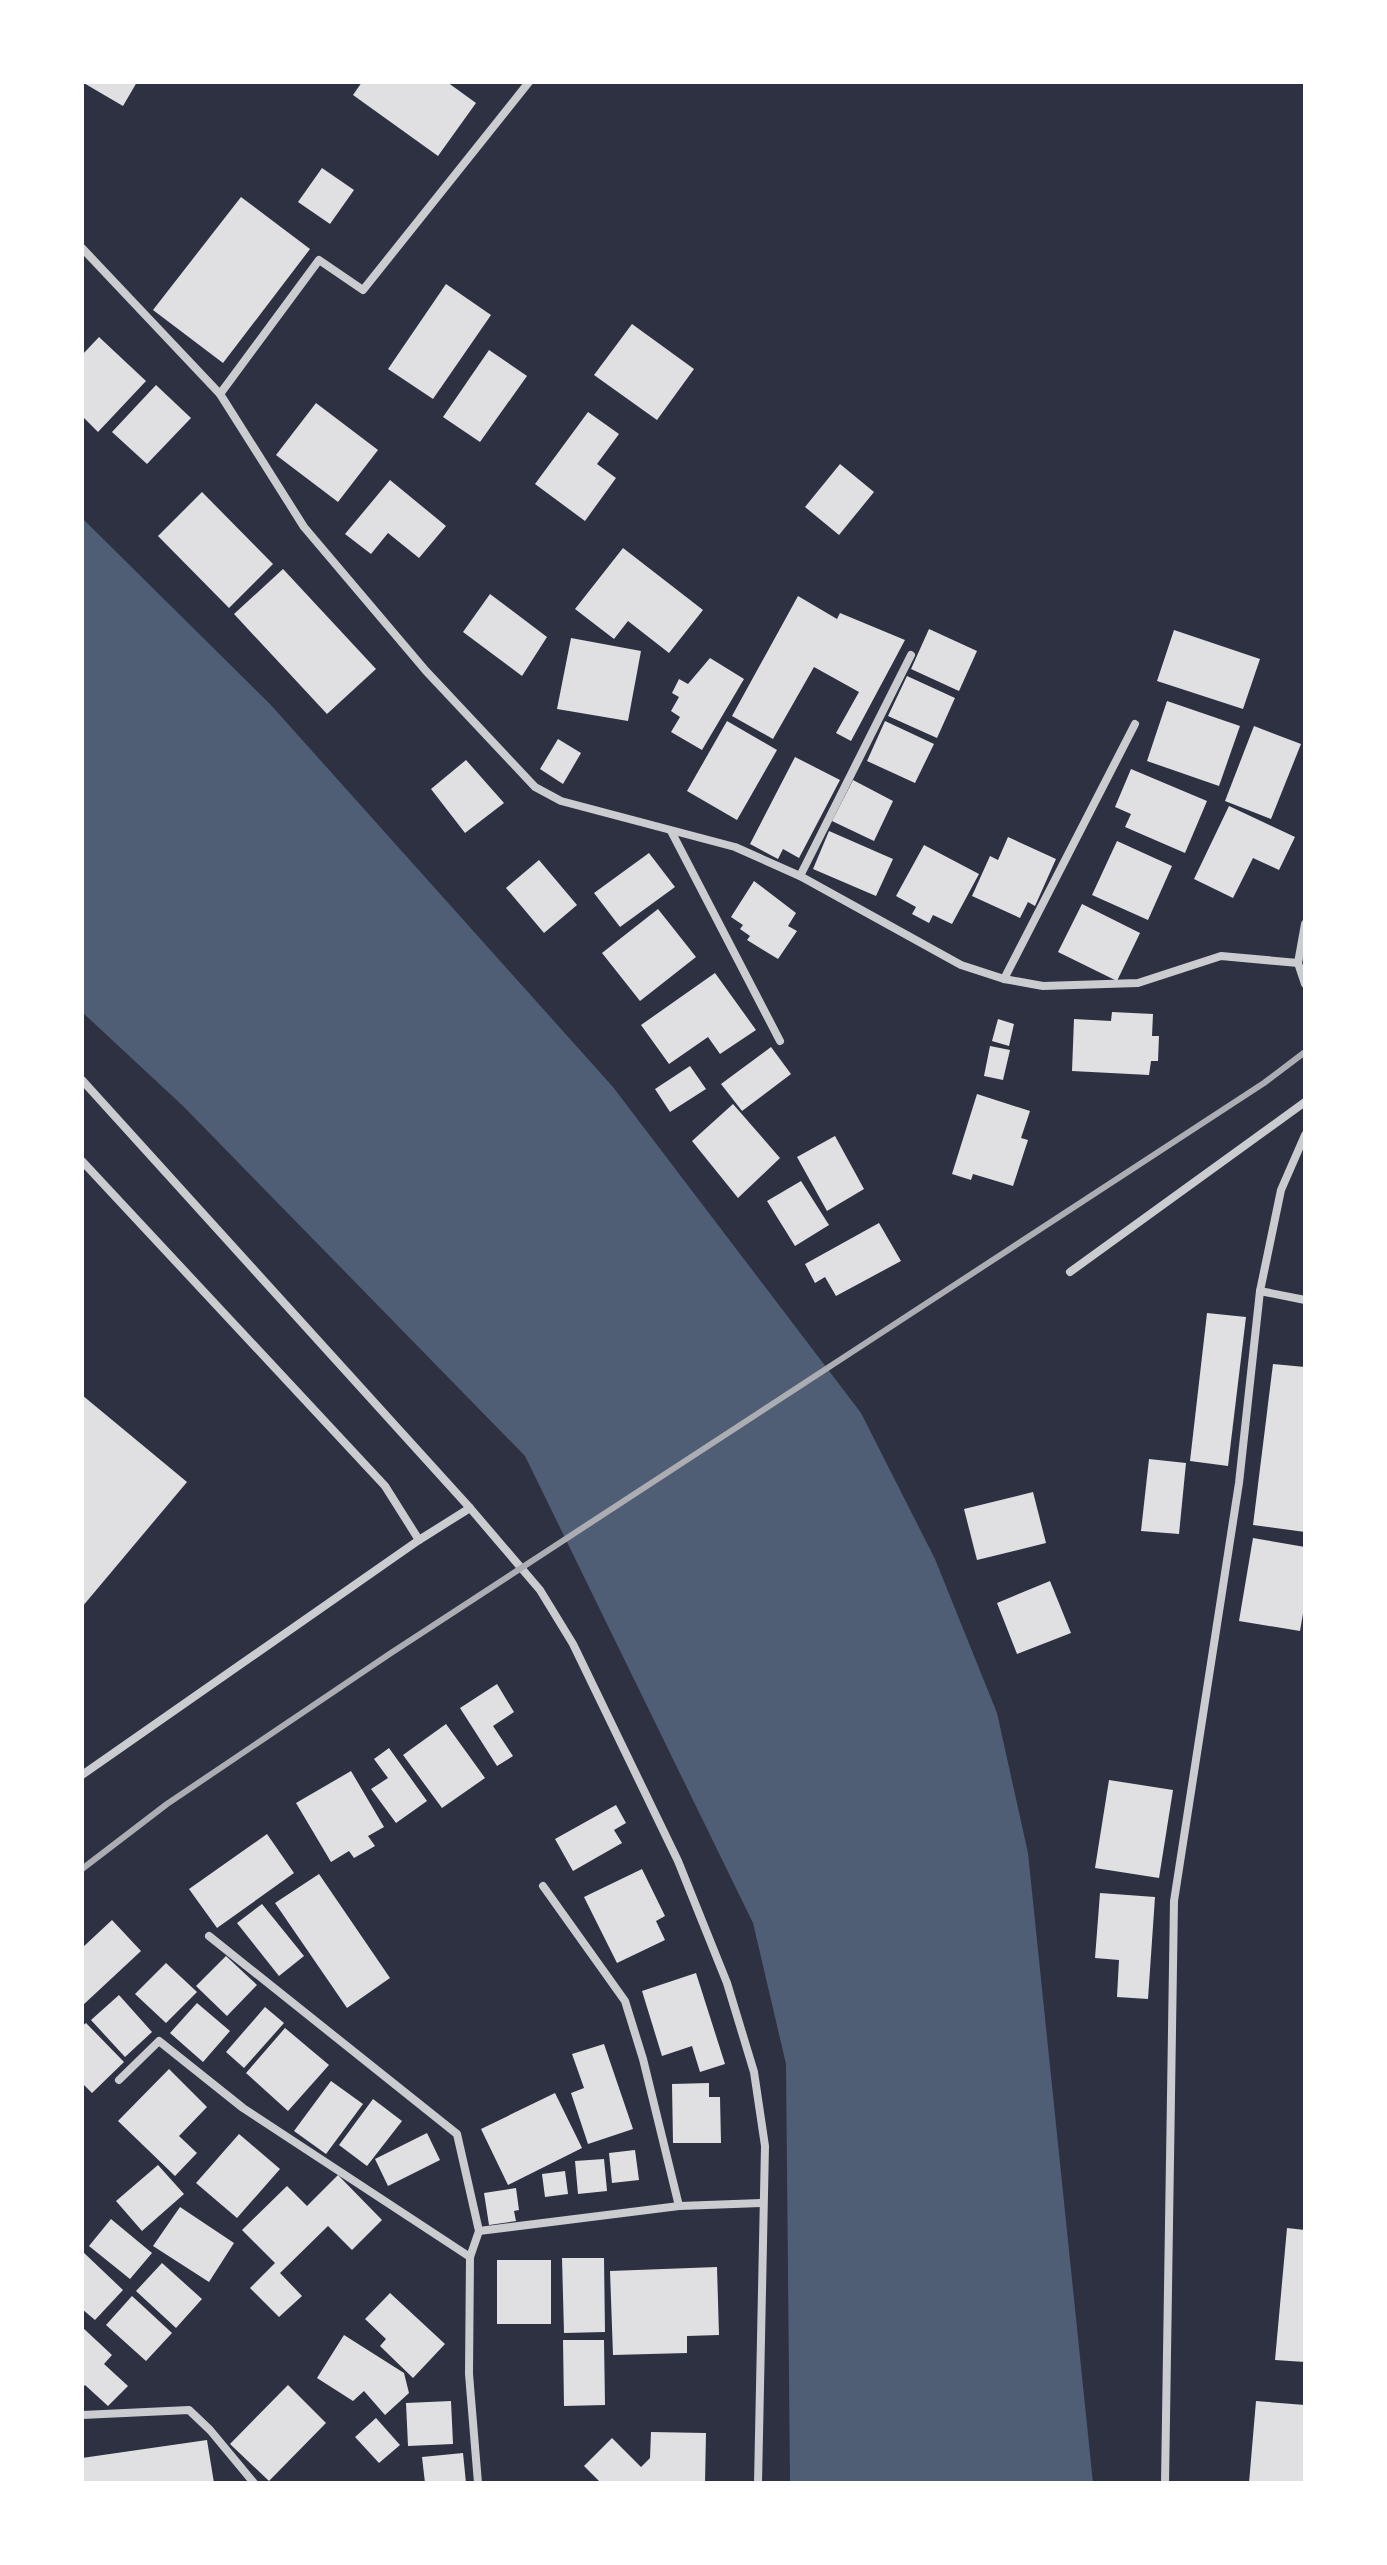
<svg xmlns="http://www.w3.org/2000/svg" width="1387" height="2565" viewBox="0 0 1387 2565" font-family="'Crimson Pro',serif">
<rect width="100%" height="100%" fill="#2d3142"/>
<path fill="#4f5d75" d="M 82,518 L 270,704 L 613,1087 L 861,1413 L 935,1559 L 997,1713 L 1028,1853 L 1093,2483 L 790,2483 L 786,2064 L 753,1923 L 525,1456 L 183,1106 L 82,1012 Z"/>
<g fill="#e0e0e3">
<path d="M 82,82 L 137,82 L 123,106 Z"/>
<path d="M 362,82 L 447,82 L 476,103 L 438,156 L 353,95 Z"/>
<path d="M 322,168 L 354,190 L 330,224 L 298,202 Z"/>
<path d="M 241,197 L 310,249 L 223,363 L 153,310 Z"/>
<path d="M 446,284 L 491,315 L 433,399 L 388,369 Z"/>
<path d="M 632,324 L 694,369 L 657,420 L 594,375 Z"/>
<path d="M 99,337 L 146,381 L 98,432 L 82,416 L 82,355 Z"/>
<path d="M 489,350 L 527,376 L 480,442 L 443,417 Z"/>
<path d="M 156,385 L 191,418 L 147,464 L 112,432 Z"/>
<path d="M 316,403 L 378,450 L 338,502 L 276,455 Z"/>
<path d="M 588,412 L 619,434 L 597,464 L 616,478 L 585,521 L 535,484 Z"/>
<path d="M 840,464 L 874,492 L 839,535 L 805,507 Z"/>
<path d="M 390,480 L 446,526 L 419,558 L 388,533 L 371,554 L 345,534 Z"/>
<path d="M 202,492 L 273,564 L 229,608 L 158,536 Z"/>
<path d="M 623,548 L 703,610 L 669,653 L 628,621 L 614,639 L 575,609 Z"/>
<path d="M 283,569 L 376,669 L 327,714 L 234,614 Z"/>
<path d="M 490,594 L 547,637 L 522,676 L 463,632 Z"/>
<path d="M 798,596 L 837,619 L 840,613 L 905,640 L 851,741 L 836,733 L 859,692 L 814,667 L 773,739 L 732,716 Z"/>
<path d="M 929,629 L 977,651 L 959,691 L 911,669 Z"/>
<path d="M 1174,630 L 1260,659 L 1243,709 L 1157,681 Z"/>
<path d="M 571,638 L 641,651 L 628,721 L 557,709 Z"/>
<path d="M 710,658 L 744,679 L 702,750 L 671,732 L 680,717 L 671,711 L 679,697 L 672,693 L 679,679 L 688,684 Z"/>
<path d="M 907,676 L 955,698 L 937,738 L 888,716 Z"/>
<path d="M 1167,701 L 1240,726 L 1219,786 L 1147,761 Z"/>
<path d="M 727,721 L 777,750 L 737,820 L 687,791 Z"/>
<path d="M 885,721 L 934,744 L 915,783 L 867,761 Z"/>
<path d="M 1254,726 L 1301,744 L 1271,819 L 1225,801 Z"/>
<path d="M 558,739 L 581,753 L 563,784 L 540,769 Z"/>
<path d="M 795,757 L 840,780 L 799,858 L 783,849 L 778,859 L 750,844 Z"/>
<path d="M 466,760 L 504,803 L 465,833 L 431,789 Z"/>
<path d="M 1131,769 L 1207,801 L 1185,853 L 1125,827 L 1131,814 L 1115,807 Z"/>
<path d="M 853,780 L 893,801 L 874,841 L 832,821 Z"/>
<path d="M 1229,806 L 1295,837 L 1279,870 L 1253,858 L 1233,898 L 1194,879 Z"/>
<path d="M 829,831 L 893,859 L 876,896 L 813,869 Z"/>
<path d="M 1008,837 L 1056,859 L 1035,906 L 1028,902 L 1020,918 L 972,896 L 990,856 L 998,860 Z"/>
<path d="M 1117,841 L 1172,866 L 1148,920 L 1092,895 Z"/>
<path d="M 924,845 L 979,874 L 952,924 L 933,915 L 929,923 L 912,914 L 916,907 L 896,896 Z"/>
<path d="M 649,853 L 675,887 L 620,927 L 594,893 Z"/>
<path d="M 539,860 L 577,905 L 544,933 L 506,888 Z"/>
<path d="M 754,881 L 796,913 L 788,926 L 797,931 L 778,959 L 747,940 L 750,936 L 740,929 L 743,925 L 731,917 Z"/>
<path d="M 1082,904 L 1140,933 L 1117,981 L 1058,952 Z"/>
<path d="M 658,909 L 696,957 L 640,1001 L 602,953 Z"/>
<path d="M 715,973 L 756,1030 L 720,1054 L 708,1037 L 669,1064 L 641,1025 Z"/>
<path d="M 1112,1012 L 1153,1014 L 1152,1036 L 1159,1036 L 1158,1061 L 1151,1061 L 1149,1075 L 1072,1071 L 1074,1019 L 1111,1021 Z"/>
<path d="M 998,1019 L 1014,1024 L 1009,1046 L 992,1041 Z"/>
<path d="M 990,1046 L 1010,1050 L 1003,1080 L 984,1076 Z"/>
<path d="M 771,1047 L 791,1074 L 742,1111 L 721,1084 Z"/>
<path d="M 690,1066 L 706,1089 L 670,1112 L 655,1089 Z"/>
<path d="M 977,1094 L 1030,1111 L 1021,1138 L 1028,1140 L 1013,1186 L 973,1174 L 971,1180 L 952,1174 Z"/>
<path d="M 733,1104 L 780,1158 L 738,1198 L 692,1141 Z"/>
<path d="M 835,1136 L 864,1189 L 827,1211 L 797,1157 Z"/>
<path d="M 801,1181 L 829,1225 L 795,1246 L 767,1201 Z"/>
<path d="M 879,1223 L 901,1261 L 836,1296 L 825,1277 L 815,1283 L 805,1264 Z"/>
<path d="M 1207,1313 L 1246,1317 L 1228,1466 L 1190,1461 Z"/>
<path d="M 1273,1364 L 1305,1367 L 1305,1532 L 1253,1525 Z"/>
<path d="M 82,1395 L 187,1482 L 82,1607 Z"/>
<path d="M 1149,1459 L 1186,1463 L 1179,1534 L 1141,1531 Z"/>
<path d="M 1033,1492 L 1046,1543 L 977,1560 L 964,1509 Z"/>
<path d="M 1253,1538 L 1305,1547 L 1305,1602 L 1300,1631 L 1239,1621 Z"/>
<path d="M 1050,1581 L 1071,1633 L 1017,1654 L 997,1603 Z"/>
<path d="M 497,1684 L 514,1712 L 493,1726 L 513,1756 L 497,1766 L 460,1708 Z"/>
<path d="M 446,1724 L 485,1778 L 442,1808 L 403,1755 Z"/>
<path d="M 389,1748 L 427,1801 L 396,1823 L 371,1789 L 388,1778 L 374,1759 Z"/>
<path d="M 351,1771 L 384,1827 L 368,1836 L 375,1846 L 354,1858 L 349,1851 L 331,1862 L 296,1803 Z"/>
<path d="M 1109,1780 L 1173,1790 L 1159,1878 L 1095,1868 Z"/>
<path d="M 616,1805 L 626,1823 L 614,1830 L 622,1843 L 573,1871 L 555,1839 Z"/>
<path d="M 267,1834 L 294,1873 L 217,1928 L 189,1889 Z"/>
<path d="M 642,1869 L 665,1916 L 656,1921 L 665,1940 L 617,1963 L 584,1897 Z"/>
<path d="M 319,1874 L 390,1978 L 347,2008 L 275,1903 Z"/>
<path d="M 1100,1893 L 1155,1897 L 1148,1999 L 1117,1997 L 1119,1960 L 1095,1958 Z"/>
<path d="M 262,1904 L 304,1956 L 279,1976 L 237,1923 Z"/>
<path d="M 112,1920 L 141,1951 L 82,2006 L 82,1948 Z"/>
<path d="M 226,1956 L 257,1985 L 227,2016 L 196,1986 Z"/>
<path d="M 166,1963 L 197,1992 L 166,2023 L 135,1994 Z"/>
<path d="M 696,1973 L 725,2064 L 700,2072 L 692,2046 L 662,2056 L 642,1991 Z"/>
<path d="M 119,1995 L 152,2032 L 125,2057 L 91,2020 Z"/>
<path d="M 197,2003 L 230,2031 L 203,2062 L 170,2033 Z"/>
<path d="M 265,2007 L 284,2023 L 244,2068 L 226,2052 Z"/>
<path d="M 86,2023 L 124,2062 L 92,2093 L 82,2083 L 82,2026 Z"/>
<path d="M 285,2028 L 329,2065 L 288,2111 L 246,2073 Z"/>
<path d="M 604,2044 L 633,2129 L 588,2144 L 571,2093 L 584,2088 L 572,2054 Z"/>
<path d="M 169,2069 L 207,2107 L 179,2136 L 197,2153 L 175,2176 L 118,2121 Z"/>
<path d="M 331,2081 L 363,2104 L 326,2154 L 294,2131 Z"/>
<path d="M 709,2083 L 709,2097 L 720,2097 L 721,2143 L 673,2143 L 672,2084 Z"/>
<path d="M 555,2093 L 582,2148 L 508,2185 L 481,2129 Z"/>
<path d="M 373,2099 L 402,2121 L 367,2166 L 339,2145 Z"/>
<path d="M 427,2133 L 440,2160 L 388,2186 L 375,2159 Z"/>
<path d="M 239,2134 L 280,2169 L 237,2218 L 196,2183 Z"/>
<path d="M 635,2150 L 639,2180 L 612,2183 L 609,2153 Z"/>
<path d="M 604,2159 L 607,2191 L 578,2194 L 575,2161 Z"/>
<path d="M 158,2165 L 184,2194 L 142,2231 L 116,2201 Z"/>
<path d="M 565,2171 L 568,2194 L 545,2197 L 542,2174 Z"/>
<path d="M 338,2175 L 382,2220 L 352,2250 L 328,2226 L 280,2273 L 302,2296 L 279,2317 L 250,2288 L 275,2263 L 242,2230 L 287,2186 L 307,2206 Z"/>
<path d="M 516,2188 L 519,2210 L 514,2211 L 516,2221 L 489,2225 L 484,2193 Z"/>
<path d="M 180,2207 L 234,2243 L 209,2282 L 153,2246 Z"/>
<path d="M 111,2219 L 152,2253 L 130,2279 L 89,2246 Z"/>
<path d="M 1287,2228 L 1305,2230 L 1305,2362 L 1275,2360 Z"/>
<path d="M 82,2251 L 123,2290 L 95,2320 L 82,2309 Z"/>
<path d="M 562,2258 L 604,2258 L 605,2332 L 564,2333 Z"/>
<rect x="497" y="2260" width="54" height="64"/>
<path d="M 162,2263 L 202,2299 L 176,2328 L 136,2291 Z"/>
<path d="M 717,2267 L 719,2335 L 687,2336 L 687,2353 L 613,2355 L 610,2271 Z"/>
<path d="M 390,2293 L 445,2344 L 413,2378 L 380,2346 L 386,2339 L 365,2319 Z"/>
<path d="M 132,2296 L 172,2333 L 146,2361 L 106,2325 Z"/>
<path d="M 82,2327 L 112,2355 L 104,2364 L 128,2386 L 108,2406 L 85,2385 L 82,2388 Z"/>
<path d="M 344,2335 L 404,2373 L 409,2393 L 385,2415 L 364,2391 L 353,2401 L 317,2378 Z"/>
<path d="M 563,2340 L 604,2340 L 605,2405 L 564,2406 Z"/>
<path d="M 288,2385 L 326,2423 L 269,2481 L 230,2444 Z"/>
<path d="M 451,2401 L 453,2444 L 408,2446 L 406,2403 Z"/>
<path d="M 1256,2401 L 1305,2405 L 1305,2483 L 1249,2483 Z"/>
<path d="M 376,2418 L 400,2445 L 379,2463 L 355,2437 Z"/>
<path d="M 651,2432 L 706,2433 L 705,2483 L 601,2483 L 584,2466 L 612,2438 L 641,2467 L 650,2458 Z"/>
<path d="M 207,2440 L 214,2483 L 82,2483 L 82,2458 Z"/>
<path d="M 463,2453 L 466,2483 L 425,2483 L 422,2457 Z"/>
</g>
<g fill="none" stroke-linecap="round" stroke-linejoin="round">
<g stroke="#caccd0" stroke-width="8">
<path d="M 82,248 L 220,394 L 304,527 L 426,671 L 535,787 L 561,801 L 735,847 L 800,876 L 961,965 L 1004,979 L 1043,986 L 1138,983 L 1221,956 L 1298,963"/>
<path d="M 220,394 L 319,260 L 363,290 L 529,82"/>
<path d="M 671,831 L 780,1041"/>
<path d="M 800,876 L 911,655"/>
<path d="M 1305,924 L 1298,963 L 1305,984"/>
<path d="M 1004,979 L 1135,724"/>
<path d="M 82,1080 L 470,1508 L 540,1590 L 573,1644 L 678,1861 L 727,1983 L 754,2072 L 765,2146 L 758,2483"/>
<path d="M 82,1161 L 385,1486 L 419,1540"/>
<path d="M 1070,1272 L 1305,1102"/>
<path d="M 1260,1291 L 1305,1300"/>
<path d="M 82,1775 L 419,1540 L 470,1508"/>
<path d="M 543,1886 L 625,2001 L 643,2059 L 679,2206"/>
<path d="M 209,1936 L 457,2134 L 479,2231 L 470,2257 L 469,2374 L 478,2483"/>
<path d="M 119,2080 L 159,2041 L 243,2108 L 470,2257"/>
<path d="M 479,2231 L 679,2206 L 761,2203"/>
<path d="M 82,2415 L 189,2410 L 210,2430 L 254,2483"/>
<path d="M 1165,2483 L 1174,1901 L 1239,1483 L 1260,1291 L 1281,1190 L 1305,1135"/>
</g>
<path stroke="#abadb3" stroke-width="6" d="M 82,1869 L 167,1804 L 391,1653 L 1264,1083 L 1305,1052"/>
</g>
<rect width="1387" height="2565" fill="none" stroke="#ffffff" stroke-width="168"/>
</svg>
